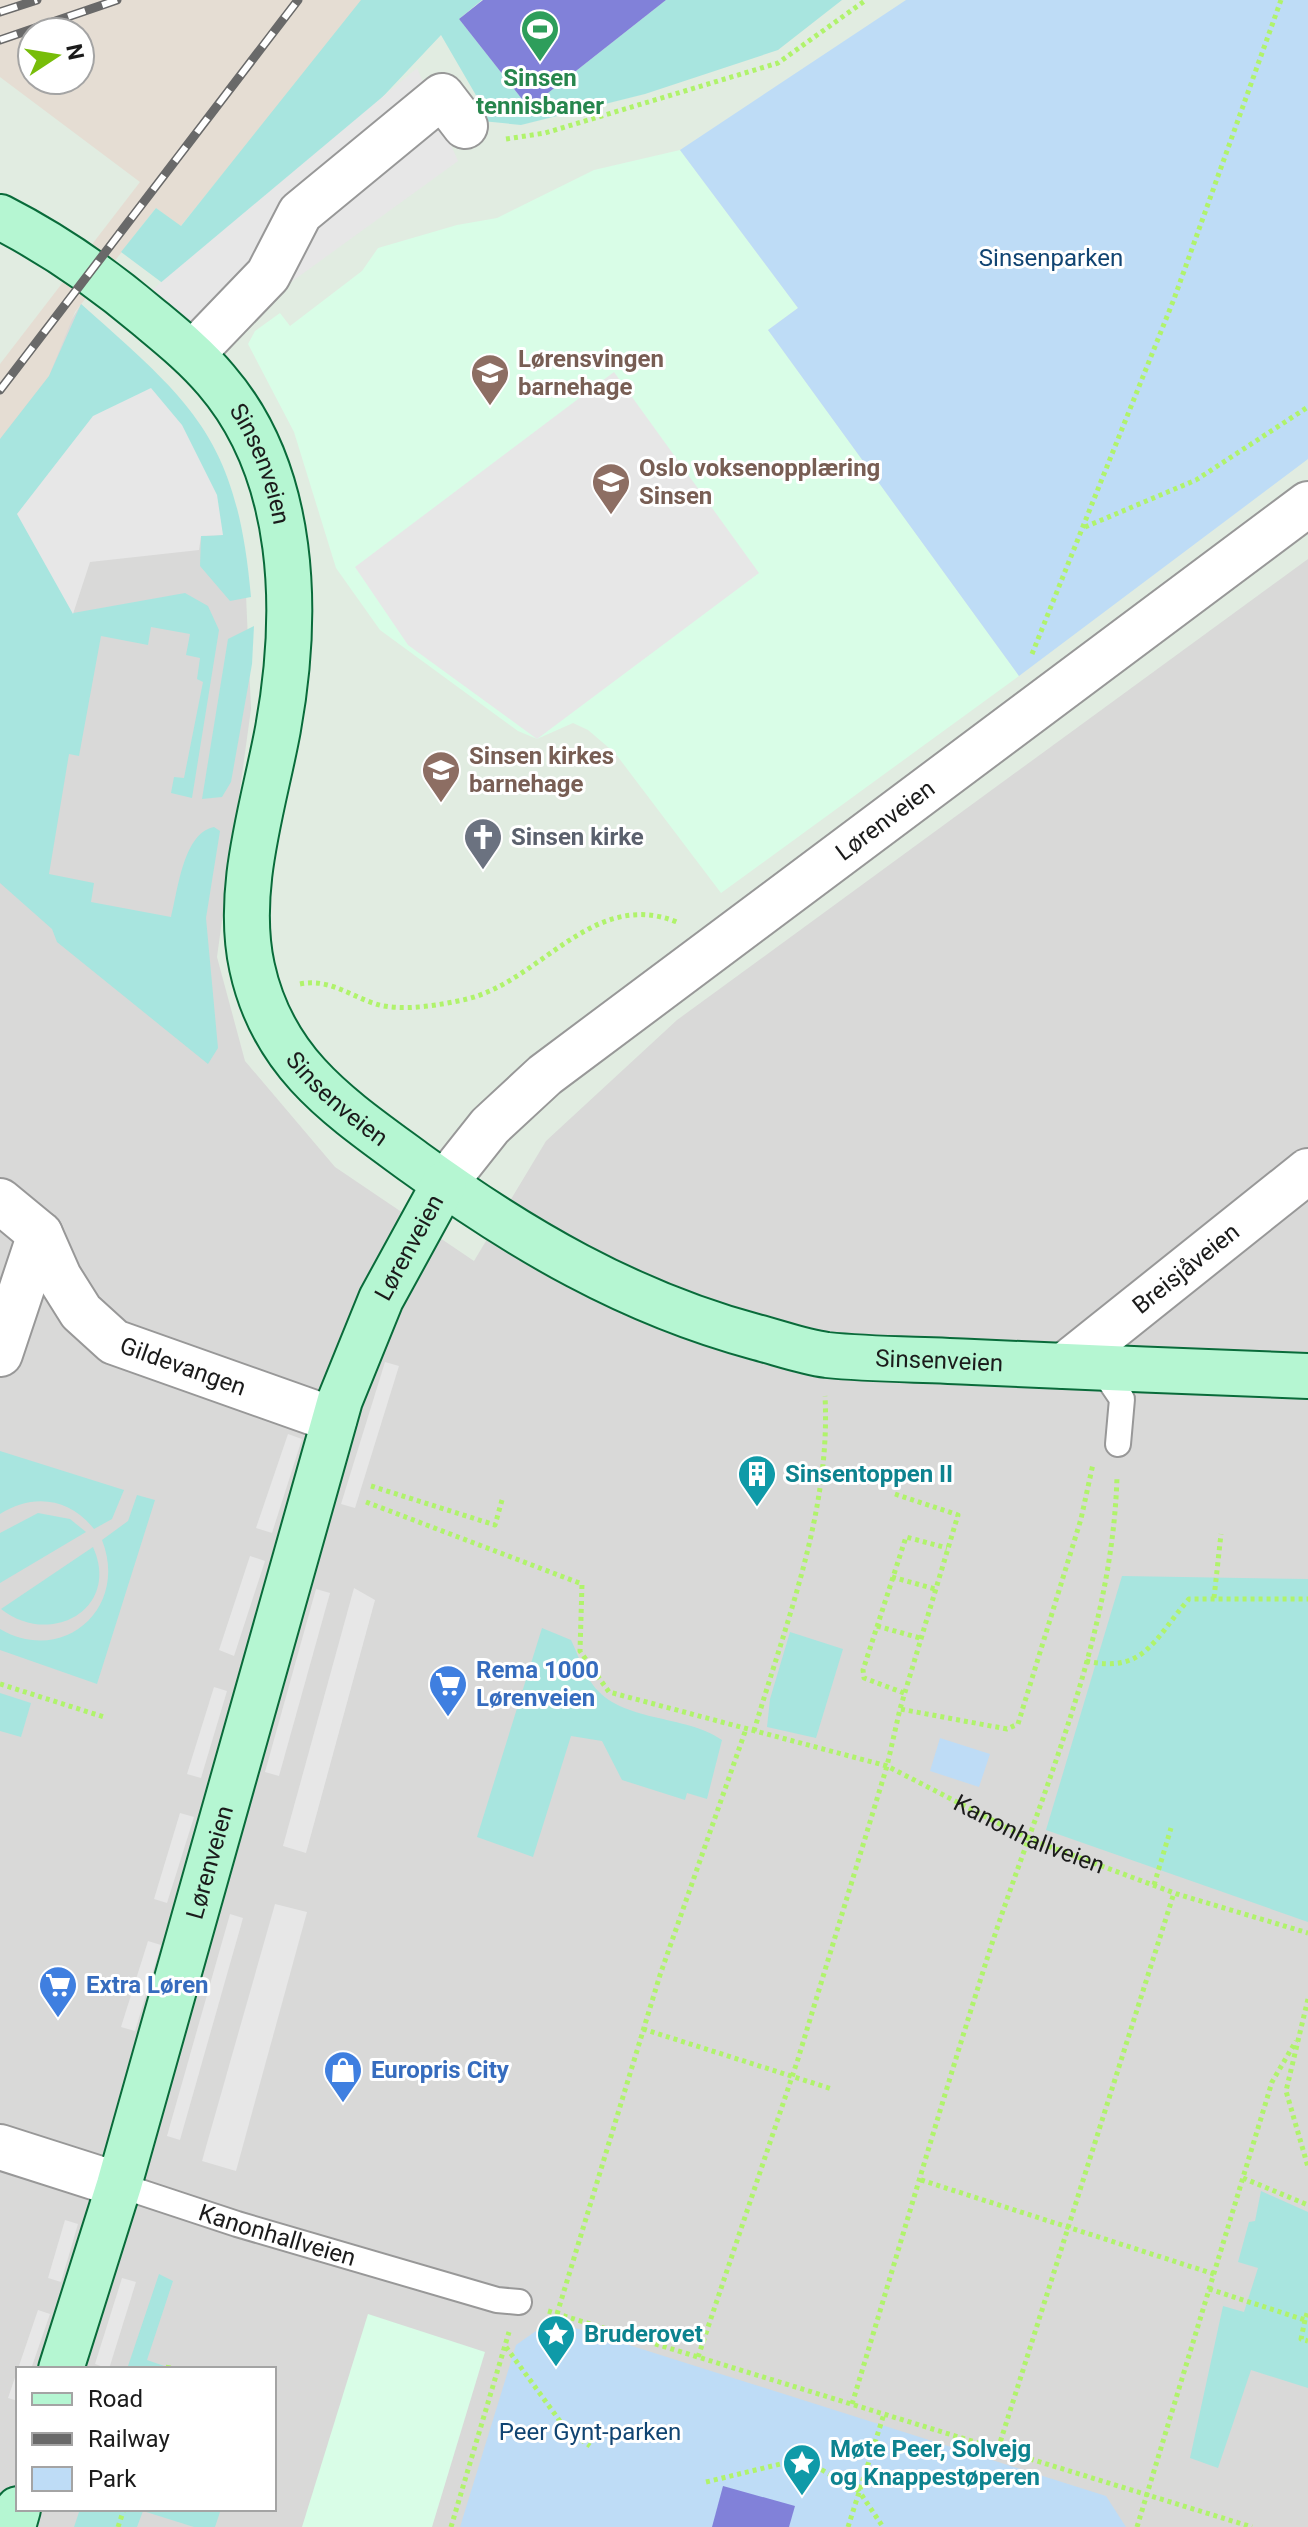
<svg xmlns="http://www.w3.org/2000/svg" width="1308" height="2527" viewBox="0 0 1308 2527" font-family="Roboto,sans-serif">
<rect width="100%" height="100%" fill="#e1ece1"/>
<path fill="#d9d9d8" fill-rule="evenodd" d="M 81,304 L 160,379 L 245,572 L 251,709 L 217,957 L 245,1061 L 335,1167 L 474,1261 L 546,1141 L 677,1020 L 1308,559 L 1308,2527 L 0,2527 L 0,439 ZM 18,2369 L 274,2369 L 274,2509 L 18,2509 Z"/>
<path fill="#e5ddd3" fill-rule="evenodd" d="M 0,0 L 364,0 L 180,227 L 156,208 L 75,312 L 49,376 L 0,439 L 0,364 L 140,182 L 0,77 ZM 32,32 L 80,32 L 80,80 L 32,80 Z"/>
<g fill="#d9fde7">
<path d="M 680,150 L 798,308 L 768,330 L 1019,676 L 721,893 L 615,753 L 588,730 L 573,723 L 537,739 L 518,731 L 380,630 L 336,568 L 294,432 L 248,344 L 255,331 L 280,313 L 290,326 L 362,271 L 378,248 L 457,225 L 497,218 L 594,170 Z"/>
<path d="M 368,2314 L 485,2352 L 432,2527 L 302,2527 Z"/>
</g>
<g fill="#a8e5df">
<path d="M 361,0 L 482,0 L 459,19 L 529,108 L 666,0 L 842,0 L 778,50 L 645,94 L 521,125 L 482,121 L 474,113 L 477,97 L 441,35 L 240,248 L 192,305 L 121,252 L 156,208 L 181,226 Z"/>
<path d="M 81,304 C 194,404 237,439 251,597 L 230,601 L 200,566 L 201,536 L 222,535 L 93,416 L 73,613 L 185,593 L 208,606 L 219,630 L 192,798 L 171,793 L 174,777 L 184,778 L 203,682 L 197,679 L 200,658 L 186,655 L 190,634 L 151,627 L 148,645 L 101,636 L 79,756 L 69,754 L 49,874 L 94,883 L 91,902 L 171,917 C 178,891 183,833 214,827 L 220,831 L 206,918 L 218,1048 L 208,1064 L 57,942 L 52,929 L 0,883 L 0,439 L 49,376 Z"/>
<path d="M 254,626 L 252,664 L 231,782 L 222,797 L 202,799 L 228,639 Z"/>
<path d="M 0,1451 L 124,1490 L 112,1519 L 94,1529 C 70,1498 33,1493 0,1514 Z"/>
<path d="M 137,1495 L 155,1500 L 97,1684 L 0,1650 L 0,1629 C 63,1666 129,1608 102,1540 L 128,1521 Z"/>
<path d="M 38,1513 L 70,1519 L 86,1532 L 0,1583 L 0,1533 Z"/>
<path d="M 93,1547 C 121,1609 50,1648 1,1609 Z"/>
<path d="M 1122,1576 L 1308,1579 L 1308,1922 L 1046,1830 Z"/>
<path d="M 542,1628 L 571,1640 C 578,1654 583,1672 593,1685 C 621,1723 685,1714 722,1740 L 707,1799 L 687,1793 L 685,1800 L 622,1780 L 602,1741 L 571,1736 L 533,1857 L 477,1837 Z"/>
<path d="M 790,1632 L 843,1649 L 816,1738 L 767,1727 L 770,1699 Z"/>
<path d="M 0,1693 L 31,1703 L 21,1737 L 0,1731 Z"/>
<path d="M 1261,2191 L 1308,2212 L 1308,2388 L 1251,2370 L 1218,2468 L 1190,2458 L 1223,2306 L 1244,2312 L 1258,2268 L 1238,2262 L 1249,2222 L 1255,2221 Z"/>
<path d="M 159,2274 L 173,2281 L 147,2360 L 173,2369 L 127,2369 Z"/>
<path d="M 80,2509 L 221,2509 L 215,2527 L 194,2527 L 143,2511 L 137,2527 L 74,2527 Z"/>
</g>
<g fill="#bedcf6">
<path d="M 906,0 L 1308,0 L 1308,459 L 1019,676 L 768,330 L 798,308 L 680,150 Z"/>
<path d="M 940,1738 L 990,1754 L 979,1787 L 930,1771 Z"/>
<path d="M 569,2326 L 1106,2496 L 1126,2527 L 460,2527 L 516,2345 L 536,2331 Z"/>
</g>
<g fill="#8181d9">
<path d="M 483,0 L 666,0 L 529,108 L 459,19 Z"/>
<path d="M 723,2486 L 795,2506 L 789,2527 L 712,2527 Z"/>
</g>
<g fill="#e7e7e7">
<path d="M 417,68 L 458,161 L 192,354 L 134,305 Z"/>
<path d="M 614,372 L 759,573 L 537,739 L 408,645 L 355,567 Z"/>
<path d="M 151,388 L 182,425 L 217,495 L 223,535 L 201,536 L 199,550 L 90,562 L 73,614 L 17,514 L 93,416 Z"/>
<path d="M 385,1362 L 399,1366 L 355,1508 L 341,1504 Z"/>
<path d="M 288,1434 L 302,1439 L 272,1533 L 256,1528 Z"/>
<path d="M 250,1556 L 265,1561 L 234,1656 L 219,1650 Z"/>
<path d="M 354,1588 L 375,1600 L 306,1853 L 283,1846 Z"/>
<path d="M 316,1589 L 330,1593 L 279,1776 L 265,1772 Z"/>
<path d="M 214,1687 L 227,1691 L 201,1778 L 187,1774 Z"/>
<path d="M 180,1813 L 194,1817 L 167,1903 L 154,1899 Z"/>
<path d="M 275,1904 L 307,1912 L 236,2171 L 202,2161 Z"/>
<path d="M 230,1914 L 243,1918 L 180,2140 L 167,2136 Z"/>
<path d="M 148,1941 L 161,1945 L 135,2031 L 121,2027 Z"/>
<path d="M 65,2220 L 78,2224 L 61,2282 L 48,2278 Z"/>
<path d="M 122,2278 L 136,2282 L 109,2369 L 95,2364 Z"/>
<path d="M 38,2310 L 50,2314 L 31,2369 L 18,2369 L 18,2401 L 8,2398 Z"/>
</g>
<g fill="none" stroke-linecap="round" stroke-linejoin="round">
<defs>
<g id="lane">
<path d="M 1101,1368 L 1122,1399 L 1118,1444"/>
<path id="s2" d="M 119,2185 L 237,2224 L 497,2300 L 519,2302"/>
</g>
<g id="street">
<path d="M 192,354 L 268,275 L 300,213 L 442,96 L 465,126"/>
<path id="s3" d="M 444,1184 L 490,1126 L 545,1075 L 1308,504"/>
<path id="s4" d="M 0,1201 L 40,1234 L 59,1277 L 81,1312 L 114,1342 L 334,1420"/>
<path d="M 0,1354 L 40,1234"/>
<path id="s5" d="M 1064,1366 L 1308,1171"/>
<path d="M 0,2147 L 119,2185"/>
</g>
<g id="secondary">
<path id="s6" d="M 0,217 C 53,244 102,278 147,316 C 171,336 196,356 216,380 C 297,474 299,613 278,729 C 264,805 235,889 252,967 C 273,1064 339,1107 414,1162 C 520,1239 629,1303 756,1337 C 779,1343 804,1352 827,1355 C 875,1360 925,1359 973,1362 C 1085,1367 1196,1372 1308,1376"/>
<path id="s7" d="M 61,2369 L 119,2185 L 340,1400 L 381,1299 L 444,1184"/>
<path d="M 13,2527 L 18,2509"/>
</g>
</defs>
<use href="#lane" stroke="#989898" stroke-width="28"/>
<use href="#street" stroke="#989898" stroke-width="48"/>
<use href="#secondary" stroke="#096b3a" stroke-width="48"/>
<g stroke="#b0f36b" stroke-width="5" stroke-dasharray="4 4" stroke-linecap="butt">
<path d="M 506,139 L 545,133 L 778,63 L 866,0"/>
<path d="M 1085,527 L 1196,480 L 1308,407"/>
<path d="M 1032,654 L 1174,299 L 1281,0"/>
<path d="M 300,984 C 329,978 350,996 376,1004 C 401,1012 441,1005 467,999 C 541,981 593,888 677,922"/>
<path d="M 371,1486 L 495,1525 L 502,1500"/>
<path d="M 895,1494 L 958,1515 L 900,1709"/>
<path id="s1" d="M 366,1502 L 582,1584 L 580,1651 L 609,1692 L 887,1766 L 1029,1839 L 1177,1894 L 1308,1933"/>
<path d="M 892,1577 L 935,1589"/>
<path d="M 1214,1598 L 1221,1534"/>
<path d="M 877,1626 L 920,1638"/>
<path d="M 1086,1661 C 1145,1674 1154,1639 1189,1599 L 1308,1599"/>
<path d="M 0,1684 L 104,1717"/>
<path d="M 904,1693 L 864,1678 L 863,1670 L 906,1537 L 947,1548"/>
<path d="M 754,1731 C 786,1622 831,1511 825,1396"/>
<path d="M 1154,1885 L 1171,1828"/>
<path d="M 1308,1999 L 1286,2091 L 1308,2167"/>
<path d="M 643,2029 L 832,2089"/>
<path d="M 1243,2178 L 1308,2205"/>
<path d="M 921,2180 L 1214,2274"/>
<path d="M 1209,2289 L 1305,2320 L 1308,2310"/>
<path d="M 548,2311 L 1252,2527"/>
<path d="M 557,2314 L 660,1975 L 746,1729"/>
<path d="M 1305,2320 L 1301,2339 L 1308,2341"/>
<path d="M 506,2347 L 565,2428 L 590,2446"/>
<path d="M 698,2357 L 798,2059 L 887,1766 L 900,1709 L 1007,1729 L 1018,1724 L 1081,1519 L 1093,1464"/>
<path d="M 168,2369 L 169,2363"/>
<path d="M 852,2404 C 897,2256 940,2107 987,1959 C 1037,1802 1112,1644 1117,1477"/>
<path d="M 998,2449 L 1174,1893"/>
<path d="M 706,2482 L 797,2460 L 815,2466 L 859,2491 L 883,2527"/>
<path d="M 118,2527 L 124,2509"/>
<path d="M 451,2527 L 509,2332"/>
<path d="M 848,2527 L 884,2414"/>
<path d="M 1137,2527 L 1272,2082 L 1296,2041"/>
</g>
<use href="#lane" stroke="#fff" stroke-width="24"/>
<use href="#street" stroke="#fff" stroke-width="44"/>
<use href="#secondary" stroke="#b5f6d2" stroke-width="44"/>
<defs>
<g id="rail">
<path d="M 0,12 L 37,0"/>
<path d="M 0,40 L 117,0"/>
<path d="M 0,390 L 298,0"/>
</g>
</defs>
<use href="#rail" stroke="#696969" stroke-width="9"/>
<use href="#rail" stroke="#fff" stroke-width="6" stroke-dasharray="18" stroke-linecap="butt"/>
</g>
<defs>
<symbol id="stadium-pin" viewBox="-11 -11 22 30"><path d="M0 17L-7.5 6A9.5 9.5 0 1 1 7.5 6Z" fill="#2e9e5b" stroke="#fff"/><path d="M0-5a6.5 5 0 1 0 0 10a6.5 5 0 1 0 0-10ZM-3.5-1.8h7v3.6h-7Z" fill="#fff"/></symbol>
<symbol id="school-pin" viewBox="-11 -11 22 30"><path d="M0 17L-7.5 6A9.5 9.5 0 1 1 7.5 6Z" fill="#8d6e63" stroke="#fff"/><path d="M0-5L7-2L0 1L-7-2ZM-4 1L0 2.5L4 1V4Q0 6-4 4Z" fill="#fff"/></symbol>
<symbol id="church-pin" viewBox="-11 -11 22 30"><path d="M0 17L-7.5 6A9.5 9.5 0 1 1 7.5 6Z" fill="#6b7280" stroke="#fff"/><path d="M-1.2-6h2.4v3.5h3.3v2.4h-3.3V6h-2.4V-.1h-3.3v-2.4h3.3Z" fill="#fff"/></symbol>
<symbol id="building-pin" viewBox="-11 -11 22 30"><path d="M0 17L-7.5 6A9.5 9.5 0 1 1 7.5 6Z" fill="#0f9aa8" stroke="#fff"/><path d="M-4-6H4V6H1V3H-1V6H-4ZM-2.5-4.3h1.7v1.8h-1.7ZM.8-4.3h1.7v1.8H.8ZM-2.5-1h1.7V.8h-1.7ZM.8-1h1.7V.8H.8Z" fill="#fff"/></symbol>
<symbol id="supermarket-pin" viewBox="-11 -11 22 30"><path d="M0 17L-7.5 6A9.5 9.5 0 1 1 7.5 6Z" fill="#3f7fe0" stroke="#fff"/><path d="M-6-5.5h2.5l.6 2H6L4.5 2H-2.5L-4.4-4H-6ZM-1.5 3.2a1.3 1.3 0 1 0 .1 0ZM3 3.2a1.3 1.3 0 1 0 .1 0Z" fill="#fff"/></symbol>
<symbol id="shop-pin" viewBox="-11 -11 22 30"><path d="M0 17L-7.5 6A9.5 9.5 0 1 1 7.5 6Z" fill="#3f7fe0" stroke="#fff"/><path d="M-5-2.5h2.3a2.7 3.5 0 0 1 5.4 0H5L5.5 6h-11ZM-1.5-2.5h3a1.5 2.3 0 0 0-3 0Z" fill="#fff"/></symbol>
<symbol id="sight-pin" viewBox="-11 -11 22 30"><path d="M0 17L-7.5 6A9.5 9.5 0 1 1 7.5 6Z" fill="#0f9aa8" stroke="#fff"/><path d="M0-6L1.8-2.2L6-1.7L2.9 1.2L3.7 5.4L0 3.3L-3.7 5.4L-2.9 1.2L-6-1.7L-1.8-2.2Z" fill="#fff"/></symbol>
</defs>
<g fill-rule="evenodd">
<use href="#stadium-pin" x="518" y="7" width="44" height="60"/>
<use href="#school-pin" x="468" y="351" width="44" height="60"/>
<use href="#school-pin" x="589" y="460" width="44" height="60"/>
<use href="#school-pin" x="419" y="748" width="44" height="60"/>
<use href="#church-pin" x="461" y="815" width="44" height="60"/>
<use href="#building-pin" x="735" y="1452" width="44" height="60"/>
<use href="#supermarket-pin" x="426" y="1662" width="44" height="60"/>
<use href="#supermarket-pin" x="36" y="1963" width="44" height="60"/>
<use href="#shop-pin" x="321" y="2048" width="44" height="60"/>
<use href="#sight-pin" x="534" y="2312" width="44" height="60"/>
<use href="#sight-pin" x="780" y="2441" width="44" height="60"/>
</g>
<g text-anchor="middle" stroke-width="6" stroke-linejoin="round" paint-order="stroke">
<g font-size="24" font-weight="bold" fill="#27864d" stroke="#fff">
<text x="540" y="86">Sinsen<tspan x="540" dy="28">tennisbaner</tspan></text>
</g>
<g font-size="24" fill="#104472" stroke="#fff">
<text x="1051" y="266">Sinsenparken</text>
<text x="590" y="2440">Peer Gynt-parken</text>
</g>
<g font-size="24" font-weight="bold" fill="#785e54" stroke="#fff" text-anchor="start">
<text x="518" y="367">Lørensvingen<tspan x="518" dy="28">barnehage</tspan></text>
<text x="639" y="476">Oslo voksenopplæring<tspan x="639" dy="28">Sinsen</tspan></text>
<text x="469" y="764">Sinsen kirkes<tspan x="469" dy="28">barnehage</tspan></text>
</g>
<g font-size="24" fill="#1b1b1b" stroke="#fff">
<text dy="8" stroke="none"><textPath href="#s6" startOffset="368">Sinsenveien</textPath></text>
<text dy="8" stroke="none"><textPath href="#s3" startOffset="574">Lørenveien</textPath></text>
<text dy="8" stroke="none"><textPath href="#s6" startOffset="1040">Sinsenveien</textPath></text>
<text dy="8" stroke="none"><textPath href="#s7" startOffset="1176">Lørenveien</textPath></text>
<text dy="8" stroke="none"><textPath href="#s5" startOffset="156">Breisjåveien</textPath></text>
<text dy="8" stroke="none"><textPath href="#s6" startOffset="1712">Sinsenveien</textPath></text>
<text dy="8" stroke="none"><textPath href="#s4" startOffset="258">Gildevangen</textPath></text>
<text dy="8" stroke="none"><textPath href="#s1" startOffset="794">Kanonhallveien</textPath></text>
<text dy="8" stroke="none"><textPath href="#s7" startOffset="528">Lørenveien</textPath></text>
<text dy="8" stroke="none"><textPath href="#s2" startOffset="166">Kanonhallveien</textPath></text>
</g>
<g font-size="24" font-weight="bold" fill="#5b616d" stroke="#fff" text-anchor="start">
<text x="511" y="845">Sinsen kirke</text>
</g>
<g font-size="24" font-weight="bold" fill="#0d838f" stroke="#fff" text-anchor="start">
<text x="785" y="1482">Sinsentoppen II</text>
<text x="584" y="2342">Bruderovet</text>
<text x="830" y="2457">Møte Peer, Solvejg<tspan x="830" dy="28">og Knappestøperen</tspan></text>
</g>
<g font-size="24" font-weight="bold" fill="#366cbe" stroke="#fff" text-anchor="start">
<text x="476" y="1678">Rema 1000<tspan x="476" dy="28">Lørenveien</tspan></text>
<text x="86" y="1993">Extra Løren</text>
<text x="371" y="2078">Europris City</text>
</g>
</g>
<rect x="16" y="2367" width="260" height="144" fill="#ffffff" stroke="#a4a4a4" stroke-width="2"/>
<rect x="32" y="2393" width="40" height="12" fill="#b5f6d2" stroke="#a4a4a4" stroke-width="2"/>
<text x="88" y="2407" font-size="24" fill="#1b1b1b">Road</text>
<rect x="32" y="2433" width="40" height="12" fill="#696969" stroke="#a4a4a4" stroke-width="2"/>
<text x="88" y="2447" font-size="24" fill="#1b1b1b">Railway</text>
<rect x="32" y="2467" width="40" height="24" fill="#bedcf6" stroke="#a4a4a4" stroke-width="2"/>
<text x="88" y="2487" font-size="24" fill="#1b1b1b">Park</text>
<g transform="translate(56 56) rotate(78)"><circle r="38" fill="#ffffff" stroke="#a4a4a4" stroke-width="2"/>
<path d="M0-6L14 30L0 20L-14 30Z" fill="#77bd09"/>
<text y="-12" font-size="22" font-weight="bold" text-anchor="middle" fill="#1b1b1b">N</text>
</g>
</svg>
